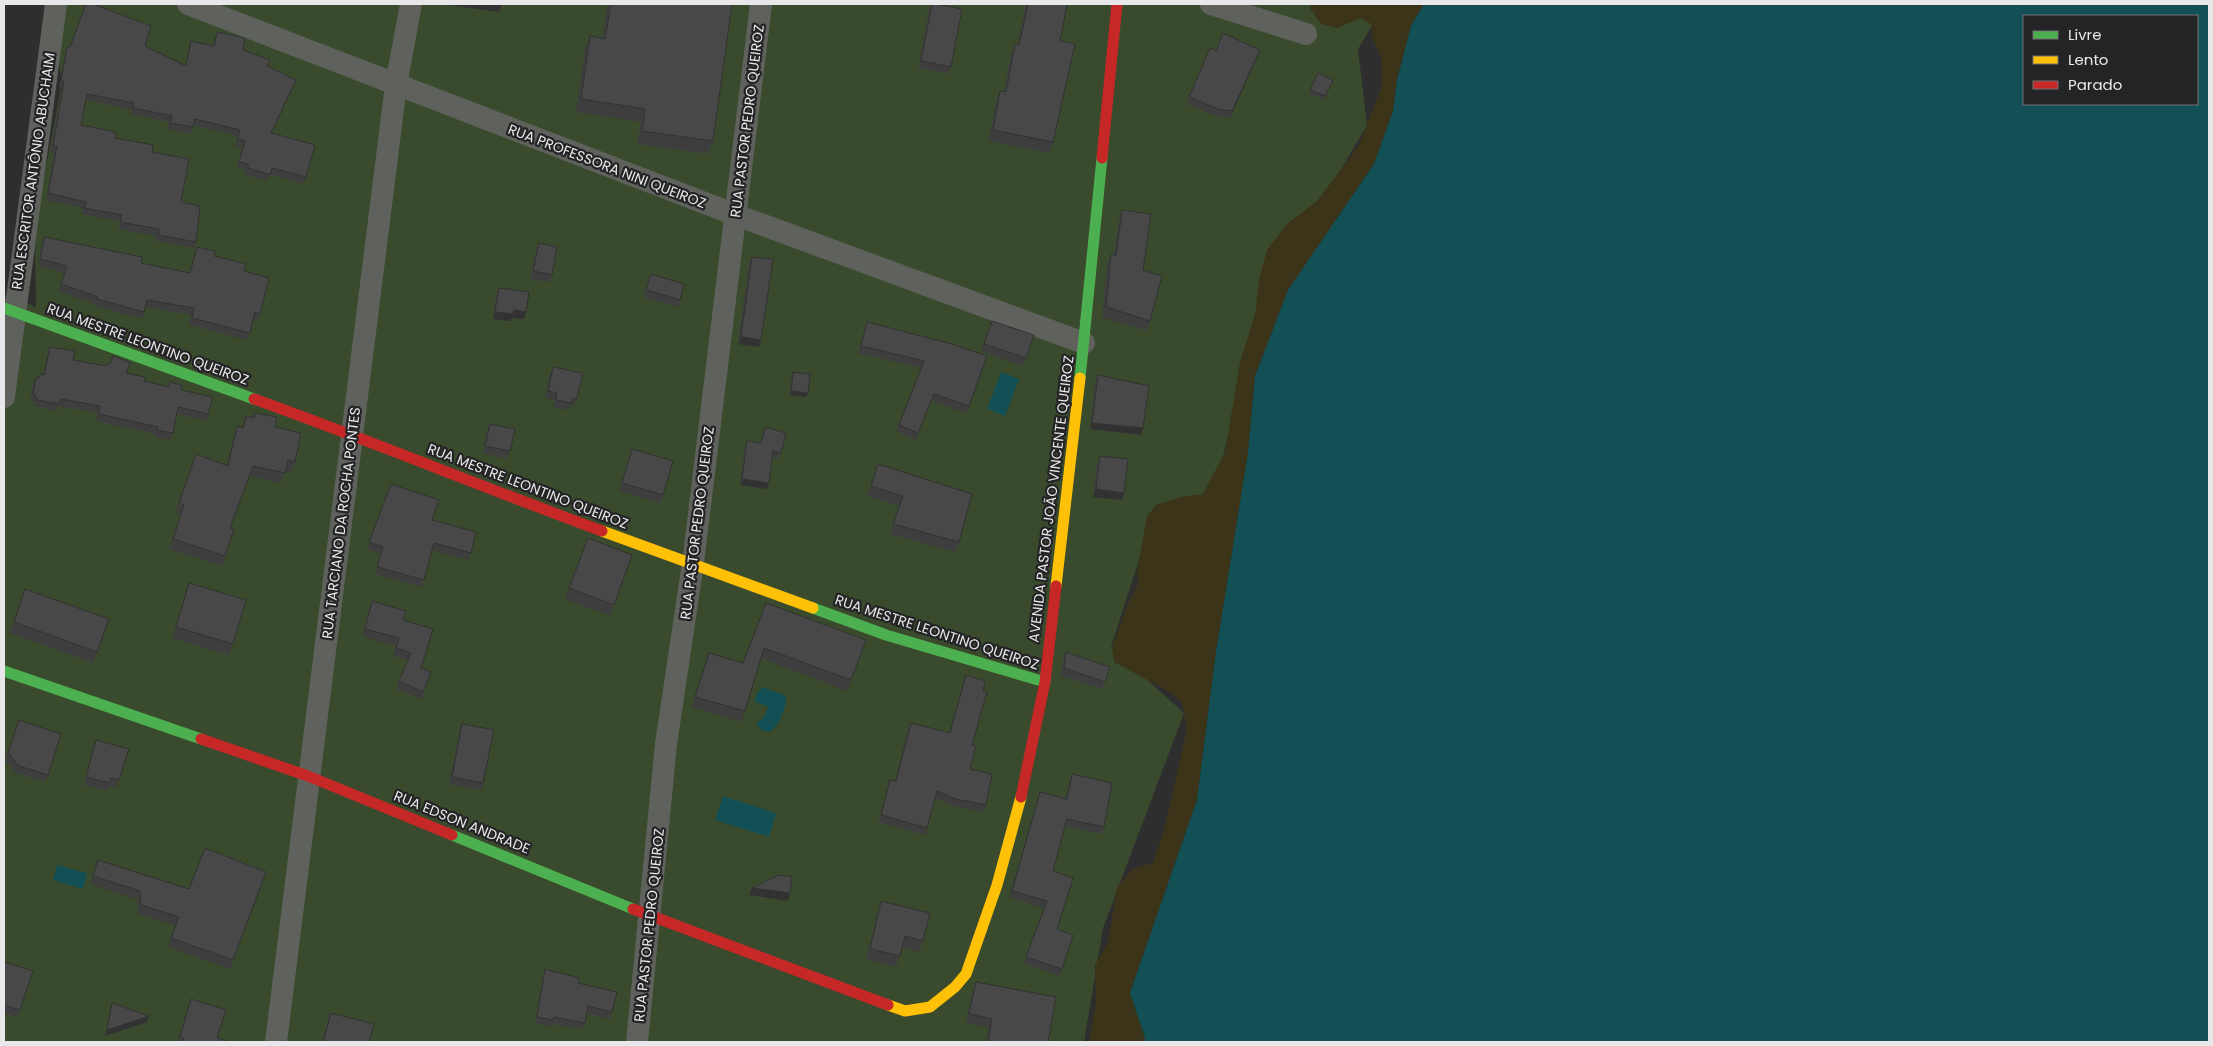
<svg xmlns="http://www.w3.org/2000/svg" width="2213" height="1046" viewBox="0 0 2213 1046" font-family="Poppins,sans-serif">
<rect width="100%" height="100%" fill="#2e2e2f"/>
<path fill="#3a4b2d" d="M 51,4 L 1385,4 L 1358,49 L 1367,125 L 1255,315 L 1212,506 L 1152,519 L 1111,647 L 1184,713 L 1103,928 L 1084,1042 L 4,1042 L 4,295 L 36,307 L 35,224 L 62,83 Z"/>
<path fill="#3b3419" d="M 1311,4 L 1424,4 L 1411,26 L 1397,80 L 1393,111 L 1374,164 L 1288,290 L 1255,376 L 1248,453 L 1216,652 L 1197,800 L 1130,992 L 1145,1038 L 1144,1042 L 1089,1042 L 1096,1003 L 1095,965 L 1108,943 L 1117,887 L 1133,869 L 1153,863 L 1164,831 L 1187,729 L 1182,702 L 1165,689 L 1114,662 L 1112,648 L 1126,608 L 1138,584 L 1137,572 L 1147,516 L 1156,505 L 1181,497 L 1203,494 L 1225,452 L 1240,362 L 1255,315 L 1259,279 L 1267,250 L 1287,224 L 1318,200 L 1359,145 L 1382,86 L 1381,57 L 1373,40 L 1371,24 L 1360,18 L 1338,28 L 1321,24 L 1310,8 Z"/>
<g fill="#125055" fill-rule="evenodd">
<path d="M 1424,4 L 2209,4 L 2209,1042 L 1144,1042 L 1145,1038 L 1130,993 L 1197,800 L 1216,652 L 1248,453 L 1255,376 L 1288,290 L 1374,164 L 1393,111 L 1397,80 L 1411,26 ZM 2197,16 L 2197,104 L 2024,104 L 2024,16 Z"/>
<path d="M 1001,372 L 1019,379 L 1005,416 L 987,409 Z"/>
<path d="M 763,687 L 786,696 C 786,709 780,724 770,732 L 762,730 L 756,724 L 765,716 L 768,707 L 754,701 L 758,692 Z"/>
<path d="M 723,796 L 776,813 L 769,837 L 715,820 Z"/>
<path d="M 57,865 L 87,873 L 83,889 L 53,880 Z"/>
</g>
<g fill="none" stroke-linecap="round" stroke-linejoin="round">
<g stroke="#5e615c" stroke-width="22">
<path d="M 188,4 L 736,215 L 1084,343"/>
<path d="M 1211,4 L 1306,34"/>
<path d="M 4,397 L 56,4"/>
<path d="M 276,1042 L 396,85 L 411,4"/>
<path d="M 637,1042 L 666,744 L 693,563 L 761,4"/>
</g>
<g stroke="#4caf50" stroke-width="11">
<path d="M 4,308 L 254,399"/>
<path d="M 1080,378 L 1102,158"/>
<path d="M 813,608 L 886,635 L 1045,682"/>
<path d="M 4,671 L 201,739"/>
<path d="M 452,835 L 633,909"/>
</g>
<g stroke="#ffc107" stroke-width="11">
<path d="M 602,531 L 813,608"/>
<path d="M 1056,586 L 1080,378"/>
<path d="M 888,1005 L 905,1011 L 930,1007 L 955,987 L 966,974 L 997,885 L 1021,797"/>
</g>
<g stroke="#c62828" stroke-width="11">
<path d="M 1102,158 L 1117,4"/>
<path d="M 254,399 C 371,441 485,488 602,531"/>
<path d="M 201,739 L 308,776 L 452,835"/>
<path d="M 1021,797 L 1045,682 L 1056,586"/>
<path d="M 633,909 L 888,1005"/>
</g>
</g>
<g fill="#3e3e3e">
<path d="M 83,4 L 100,4 L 99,6 L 145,46 L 185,66 L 189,48 L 191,41 L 213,46 L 217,32 L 268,67 L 296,80 L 272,133 L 306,177 L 303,184 L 270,174 L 268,181 L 245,175 L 246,170 L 237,168 L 242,148 L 235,146 L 238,136 L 194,125 L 191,134 L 168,129 L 169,122 L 131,114 L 132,110 L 85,100 L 81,125 L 152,152 L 181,202 L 196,242 L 193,248 L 155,241 L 156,236 L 118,229 L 120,221 L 82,214 L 83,208 L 46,200 L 54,153 L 50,152 L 62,88 L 59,87 L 65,54 L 67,47 L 70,47 L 85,6 L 82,6 Z"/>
<path d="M 608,4 L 732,4 L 713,141 L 708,154 L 637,144 L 641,122 L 576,112 L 585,49 L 590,36 L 602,38 Z"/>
<path d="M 932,4 L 951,67 L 948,74 L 918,68 L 929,10 Z"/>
<path d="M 1026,4 L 1067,4 L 1060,41 L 1053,142 L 1049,153 L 989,141 L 996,102 L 1000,91 L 1004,92 L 1011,55 L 1015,44 L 1018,44 Z"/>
<path d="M 1260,50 L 1230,118 L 1215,116 L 1187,104 L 1189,97 L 1216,51 Z"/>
<path d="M 1333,80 L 1324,99 L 1309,93 L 1310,90 Z"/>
<path d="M 1122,210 L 1143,270 L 1150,321 L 1147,331 L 1102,317 L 1107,264 L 1111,254 L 1114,255 L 1119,220 Z"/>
<path d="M 44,237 L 141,263 L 190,273 L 197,247 L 244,271 L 260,314 L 257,321 L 253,320 L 247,340 L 189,325 L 191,315 L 146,307 L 142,319 L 95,306 L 95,304 L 58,291 L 65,273 L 38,266 L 42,244 Z"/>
<path d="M 539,243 L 552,275 L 549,282 L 530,279 L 536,250 Z"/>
<path d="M 752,257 L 759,347 L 738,344 L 749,264 Z"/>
<path d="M 651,274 L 680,300 L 677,307 L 643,297 Z"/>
<path d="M 499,288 L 524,319 L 512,318 L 511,321 L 493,319 L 496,295 Z"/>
<path d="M 992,321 L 1034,335 L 1023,366 L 981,351 Z"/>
<path d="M 867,322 L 987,356 L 967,413 L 931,401 L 916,440 L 896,431 L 921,368 L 858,353 Z"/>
<path d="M 50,347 L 73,360 L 106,366 L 107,364 L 144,381 L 181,390 L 208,414 L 206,421 L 177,414 L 173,433 L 170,440 L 154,437 L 155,434 L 96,421 L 98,413 L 59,406 L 57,411 L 34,406 L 33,401 L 30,401 L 33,384 L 36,378 L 38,378 L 40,374 L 43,375 L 48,353 Z"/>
<path d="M 553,367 L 577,398 L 574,406 L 571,405 L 569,410 L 553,407 L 555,400 L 545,398 L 550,374 Z"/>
<path d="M 793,372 L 806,397 L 790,395 L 792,375 Z"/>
<path d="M 1098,375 L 1143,428 L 1141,435 L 1090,429 L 1095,382 Z"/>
<path d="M 255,413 L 275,427 L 295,462 L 291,472 L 285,470 L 281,483 L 249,476 L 230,528 L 234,529 L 222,566 L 169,549 L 181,515 L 175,513 L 196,454 L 227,465 L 234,436 L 237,426 L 242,427 L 246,416 L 253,417 Z"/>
<path d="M 490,424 L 510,451 L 507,459 L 483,453 L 487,431 Z"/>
<path d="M 765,427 L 781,453 L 778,459 L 772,457 L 767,489 L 740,485 L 745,448 L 747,441 L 760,443 Z"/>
<path d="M 632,449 L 663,495 L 660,503 L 619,491 Z"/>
<path d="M 1100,456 L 1124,493 L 1122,500 L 1093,497 L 1097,463 Z"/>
<path d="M 878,464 L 959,542 L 955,552 L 890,534 L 899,506 L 867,496 Z"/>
<path d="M 391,484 L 432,520 L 471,553 L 468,560 L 432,550 L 421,587 L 375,574 L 381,554 L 367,549 Z"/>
<path d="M 588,538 L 632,555 L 610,616 L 565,599 Z"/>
<path d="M 189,583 L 233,644 L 229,655 L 172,638 Z"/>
<path d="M 25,589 L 109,619 L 93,663 L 10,633 Z"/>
<path d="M 372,601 L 403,620 L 421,668 L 431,672 L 421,699 L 396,689 L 408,660 L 393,656 L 396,646 L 362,636 Z"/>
<path d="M 766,603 L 866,640 L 847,691 L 761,658 L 741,722 L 691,707 L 709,653 L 743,663 Z"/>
<path d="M 1066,652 L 1110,667 L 1102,689 L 1061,676 L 1063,659 Z"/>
<path d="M 966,675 L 983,691 L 972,745 L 970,769 L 986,805 L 983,812 L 953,806 L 935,798 L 925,835 L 878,822 L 890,780 L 895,781 L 908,730 L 911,723 L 949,733 Z"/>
<path d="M 19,720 L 48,775 L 45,782 L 16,773 L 5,760 Z"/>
<path d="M 462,724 L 483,783 L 481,790 L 449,784 L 460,731 Z"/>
<path d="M 96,740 L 119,780 L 116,788 L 109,786 L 108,791 L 84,785 L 93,747 Z"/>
<path d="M 1072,774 L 1104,827 L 1101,834 L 1065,826 L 1053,871 L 1057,929 L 1073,935 L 1059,976 L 1024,963 L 1044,908 L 1009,897 L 1040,792 L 1066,798 L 1069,781 Z"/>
<path d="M 98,860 L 189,889 L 266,872 L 230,969 L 168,947 L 175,925 L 138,914 L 137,899 L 90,884 Z"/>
<path d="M 881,901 L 923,941 L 919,952 L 903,947 L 896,967 L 866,959 L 878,912 Z"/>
<path d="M 4,962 L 20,1010 L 17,1017 L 4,1013 Z"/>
<path d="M 545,969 L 578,983 L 612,1012 L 610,1019 L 586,1013 L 585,1023 L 582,1029 L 552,1024 L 551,1026 L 535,1023 L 543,976 Z"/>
<path d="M 976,982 L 1048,1042 L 986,1042 L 989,1027 L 966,1023 L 973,990 Z"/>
<path d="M 191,999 L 217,1038 L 231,1042 L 177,1042 Z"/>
<path d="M 112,1003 L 149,1016 L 147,1022 L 105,1036 L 110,1009 Z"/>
<path d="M 331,1013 L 369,1042 L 322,1042 L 327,1024 Z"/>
</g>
<g fill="#323232">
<path d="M 441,4 L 502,4 L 499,12 Z"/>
<path d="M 1260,50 L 1257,57 L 1230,118 L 1232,111 Z"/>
<path d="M 514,310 L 526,312 L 524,319 L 512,318 L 511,321 L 493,319 L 495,312 Z"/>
<path d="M 741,337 L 761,340 L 759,347 L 738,344 Z"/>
<path d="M 791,391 L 808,393 L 806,397 L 790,395 Z"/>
<path d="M 1092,423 L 1143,428 L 1141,435 L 1090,429 Z"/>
<path d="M 742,479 L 769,483 L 767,489 L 740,485 Z"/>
<path d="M 1096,489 L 1124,493 L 1122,500 L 1093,497 Z"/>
<path d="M 752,888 L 790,893 L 788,901 L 749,895 Z"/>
<path d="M 149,1016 L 147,1022 L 105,1036 L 107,1030 Z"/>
</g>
<g fill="#484848" stroke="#323232">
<path d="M 86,4 L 93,4 L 151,26 L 145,46 L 186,66 L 191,41 L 214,46 L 217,32 L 245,38 L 243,50 L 270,60 L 267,66 L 296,80 L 271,133 L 315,145 L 306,177 L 272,168 L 270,175 L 248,168 L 248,164 L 239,162 L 245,141 L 237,139 L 240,130 L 195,119 L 193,127 L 170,123 L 172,116 L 133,108 L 134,103 L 87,94 L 81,125 L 116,132 L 115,138 L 153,145 L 152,152 L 189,159 L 181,202 L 200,206 L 196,242 L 158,235 L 159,229 L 120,222 L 122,215 L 84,208 L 86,202 L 48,193 L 57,146 L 53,146 L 64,81 L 61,81 L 67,47 L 70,47 Z"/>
<path d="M 611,4 L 732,4 L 713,141 L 642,131 L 645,109 L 581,99 L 590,36 L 605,39 Z"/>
<path d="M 932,4 L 936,4 L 962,9 L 951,67 L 921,61 Z"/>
<path d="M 1028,4 L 1067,4 L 1060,41 L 1075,44 L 1053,142 L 993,130 L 1000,91 L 1006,92 L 1015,44 L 1019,45 Z"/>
<path d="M 1223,33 L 1260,50 L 1232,111 L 1218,109 L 1189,97 L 1210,48 L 1216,51 Z"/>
<path d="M 1318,73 L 1333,80 L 1325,96 L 1310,90 Z"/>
<path d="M 1122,210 L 1151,214 L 1143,270 L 1162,276 L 1150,321 L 1106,307 L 1111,254 L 1116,256 Z"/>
<path d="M 44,237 L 142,257 L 141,263 L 190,273 L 197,247 L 215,251 L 214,256 L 246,264 L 244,271 L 269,278 L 260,314 L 255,312 L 250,333 L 192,318 L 194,308 L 147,300 L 144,312 L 97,299 L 98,297 L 61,284 L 67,266 L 40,259 Z"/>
<path d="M 539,243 L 557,247 L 552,275 L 533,271 Z"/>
<path d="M 752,257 L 773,259 L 761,340 L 741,337 Z"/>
<path d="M 651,274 L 684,284 L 680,300 L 646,290 Z"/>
<path d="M 499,288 L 529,292 L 526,312 L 514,310 L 513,314 L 495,312 Z"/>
<path d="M 992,321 L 1034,335 L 1026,358 L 984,344 Z"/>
<path d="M 867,322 L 952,344 L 987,356 L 969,406 L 934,394 L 918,433 L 899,425 L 924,361 L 861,346 Z"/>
<path d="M 50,347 L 75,351 L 73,360 L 106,366 L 107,364 L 110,364 L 113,356 L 130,363 L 126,373 L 145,377 L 144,381 L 169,387 L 170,382 L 182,385 L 181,390 L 213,397 L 208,414 L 178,407 L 173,433 L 157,430 L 158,427 L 99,414 L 100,406 L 61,399 L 60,404 L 37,400 L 35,394 L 33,394 L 36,378 L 39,378 L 40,374 L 44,375 Z"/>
<path d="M 553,367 L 583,373 L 577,398 L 573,398 L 571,403 L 556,400 L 557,393 L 548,391 Z"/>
<path d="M 793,372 L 810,374 L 808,393 L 791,391 Z"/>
<path d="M 1098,375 L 1149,386 L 1143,428 L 1092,423 Z"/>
<path d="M 255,413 L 277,417 L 275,427 L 301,433 L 295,462 L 288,460 L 285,473 L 253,466 L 230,528 L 234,529 L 225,556 L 173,539 L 184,505 L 179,503 L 196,454 L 228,466 L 237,426 L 243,428 L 246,416 L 254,418 Z"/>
<path d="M 490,424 L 515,429 L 510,451 L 485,446 Z"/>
<path d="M 765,427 L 786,433 L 781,453 L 773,451 L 769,483 L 742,479 L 747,441 L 761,443 Z"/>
<path d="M 632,449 L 673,461 L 663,495 L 622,483 Z"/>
<path d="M 1100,456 L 1128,459 L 1124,493 L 1096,489 Z"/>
<path d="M 878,464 L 972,494 L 959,542 L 893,524 L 903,496 L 871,486 Z"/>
<path d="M 391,484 L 439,500 L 432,520 L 476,532 L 471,553 L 434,543 L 424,580 L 377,567 L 383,547 L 369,542 Z"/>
<path d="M 588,538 L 632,555 L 614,605 L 569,588 Z"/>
<path d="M 189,583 L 246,600 L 233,644 L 176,627 Z"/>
<path d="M 25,589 L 109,619 L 97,652 L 14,622 Z"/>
<path d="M 372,601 L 406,611 L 403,620 L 433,629 L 421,668 L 431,672 L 423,692 L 399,681 L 411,653 L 396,648 L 399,638 L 365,629 Z"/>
<path d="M 766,603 L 866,640 L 851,680 L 764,648 L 745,711 L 695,697 L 709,653 L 743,663 Z"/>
<path d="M 1066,652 L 1110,667 L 1105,682 L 1064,668 Z"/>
<path d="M 966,675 L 985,681 L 983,691 L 987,692 L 972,745 L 976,746 L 970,769 L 992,774 L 986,805 L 955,799 L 937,791 L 927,828 L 881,815 L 890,780 L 896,781 L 911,723 L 950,733 Z"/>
<path d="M 19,720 L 61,734 L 48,775 L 19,766 L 8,753 Z"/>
<path d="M 462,724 L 494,730 L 483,783 L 452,777 Z"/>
<path d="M 96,740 L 129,749 L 119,780 L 111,778 L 110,783 L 86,777 Z"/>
<path d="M 1072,774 L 1112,783 L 1104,827 L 1067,819 L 1053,871 L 1073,878 L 1057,929 L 1073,935 L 1062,969 L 1026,957 L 1047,901 L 1012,891 L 1040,792 L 1067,799 Z"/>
<path d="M 205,848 L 266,872 L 233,960 L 171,938 L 179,917 L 141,905 L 140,891 L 93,876 L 98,860 L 189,889 Z"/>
<path d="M 778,875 L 792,877 L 790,893 L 752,888 Z"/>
<path d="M 881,901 L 930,913 L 923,941 L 905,936 L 900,956 L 870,949 Z"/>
<path d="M 4,962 L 33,971 L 20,1010 L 4,1005 Z"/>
<path d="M 545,969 L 579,978 L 578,983 L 617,992 L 612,1012 L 588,1006 L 585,1023 L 554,1017 L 553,1020 L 537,1017 Z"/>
<path d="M 976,982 L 1056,997 L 1048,1042 L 988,1042 L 992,1019 L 969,1014 Z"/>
<path d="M 191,999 L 226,1010 L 217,1038 L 231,1042 L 183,1042 L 184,1038 L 180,1037 Z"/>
<path d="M 112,1003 L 149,1016 L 107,1030 Z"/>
<path d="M 331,1013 L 374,1024 L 369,1042 L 323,1042 Z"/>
</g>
<g text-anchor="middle" stroke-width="4.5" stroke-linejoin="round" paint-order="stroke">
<g font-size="14" fill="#e8e7e9" stroke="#242426">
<text transform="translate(747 121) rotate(-83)" y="5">RUA PASTOR PEDRO QUEIROZ</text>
<text transform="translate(607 166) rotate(21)" y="5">RUA PROFESSORA NINI QUEIROZ</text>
<text transform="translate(33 171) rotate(-82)" y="5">RUA ESCRITOR ANTÔNIO ABUCHAIM</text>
<text transform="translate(148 344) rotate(20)" y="5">RUA MESTRE LEONTINO QUEIROZ</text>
<text transform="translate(528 486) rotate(21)" y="5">RUA MESTRE LEONTINO QUEIROZ</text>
<text transform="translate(1051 499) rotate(-83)" y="5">AVENIDA PASTOR JOÃO VINCENTE QUEIROZ</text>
<text transform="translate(341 523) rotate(-83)" y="5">RUA TARCIANO DA ROCHA PONTES</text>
<text transform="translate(697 523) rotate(-83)" y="5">RUA PASTOR PEDRO QUEIROZ</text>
<text transform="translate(937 632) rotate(18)" y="5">RUA MESTRE LEONTINO QUEIROZ</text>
<text transform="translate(462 822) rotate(22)" y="5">RUA EDSON ANDRADE</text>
<text transform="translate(649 925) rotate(-84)" y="5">RUA PASTOR PEDRO QUEIROZ</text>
</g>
</g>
<rect width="2213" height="1046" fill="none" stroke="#e8e7e9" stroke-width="10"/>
<rect x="2023" y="15" width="175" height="90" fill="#242426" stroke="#727274"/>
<rect x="2033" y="31" width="25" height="8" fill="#4caf50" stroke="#727274"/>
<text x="2068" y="40" font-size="15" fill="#e8e7e9">Livre</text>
<rect x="2033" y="56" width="25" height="8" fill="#ffc107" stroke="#727274"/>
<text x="2068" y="65" font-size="15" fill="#e8e7e9">Lento</text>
<rect x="2033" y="81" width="25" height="8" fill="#c62828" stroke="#727274"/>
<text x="2068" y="90" font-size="15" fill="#e8e7e9">Parado</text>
</svg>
